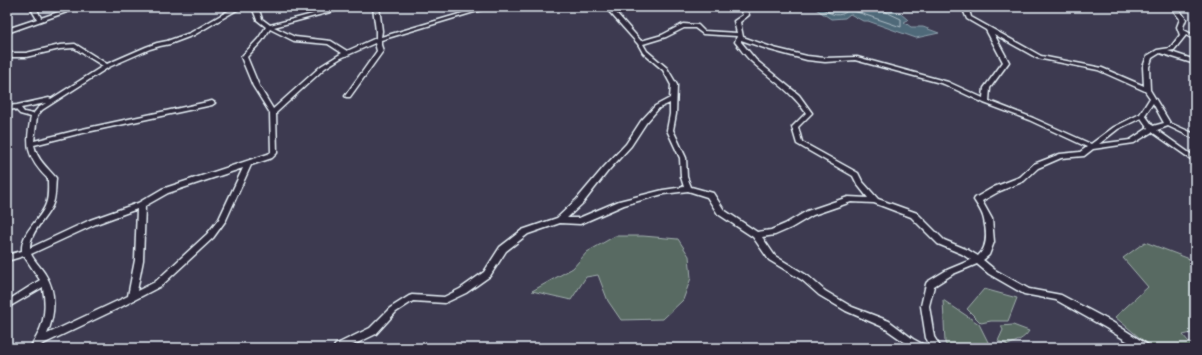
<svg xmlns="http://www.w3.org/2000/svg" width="1202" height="355" viewBox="0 0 1202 355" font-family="Mali,sans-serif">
<rect width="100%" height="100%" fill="#3d3a50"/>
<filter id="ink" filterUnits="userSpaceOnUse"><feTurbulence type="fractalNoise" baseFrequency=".025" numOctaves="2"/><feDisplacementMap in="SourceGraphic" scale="8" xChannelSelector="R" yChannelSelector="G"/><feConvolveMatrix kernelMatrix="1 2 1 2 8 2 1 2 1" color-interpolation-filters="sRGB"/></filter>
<g filter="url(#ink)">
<g fill="#596a62" stroke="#a0aead">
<path d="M 615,236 L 643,236 L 678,239 L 689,256 L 691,278 L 683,300 L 663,319 L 621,320 L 608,301 L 598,275 L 586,277 L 571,300 L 532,291 L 573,268 L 587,252 Z"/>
<path d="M 1145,242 L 1195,261 L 1195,332 L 1183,335 L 1194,348 L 1152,348 L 1115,317 L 1148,287 L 1123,258 Z"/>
<path d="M 984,289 L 1017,298 L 1008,321 L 991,321 L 981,323 L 967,309 Z"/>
<path d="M 943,300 L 979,324 L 991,348 L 948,348 L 945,343 Z"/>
<path d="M 1013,325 L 1029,331 C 1024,339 1017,341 1008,345 L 998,341 L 1003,330 L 1001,326 Z"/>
</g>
<path fill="#506979" stroke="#8d9fac" d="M 813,7 L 882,7 L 900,13 L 908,20 L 904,22 L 911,27 L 923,27 L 939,33 L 916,38 L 868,21 L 863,21 L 850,14 L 845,18 L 831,19 Z"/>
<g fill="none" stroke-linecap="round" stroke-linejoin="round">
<path stroke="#abbbc5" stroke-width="1" d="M 820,7 C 827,11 833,17 842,14 C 846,13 847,10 851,10 L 901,27 L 901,19 L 886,12 L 884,7"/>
<defs>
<g id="minor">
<path d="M 30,7 L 36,7 L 41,18 L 73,7 L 81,7 L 7,33 L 7,29 L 37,19 Z"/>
<path d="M 235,7 L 242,7 L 194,35 L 170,44 L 160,46 L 150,49 L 109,67 L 42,110 L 37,116 L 34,141 L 78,130 L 212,101 L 215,103 L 212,105 L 78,134 L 34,145 C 37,160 47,167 56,178 C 55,187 56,198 52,206 C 45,220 30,232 30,248 L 90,220 L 138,203 L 162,189 L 268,154 L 271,152 L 270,113 L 253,86 L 241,57 L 258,39 L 266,27 L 257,20 L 252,7 L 258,7 L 262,19 L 270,25 L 340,7 L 349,7 L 274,27 L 295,37 L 331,41 L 347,51 L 376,38 L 376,31 L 373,7 L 379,7 L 382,31 L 381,37 L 483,7 L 491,7 L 381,40 L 381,45 L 383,51 L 350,97 L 346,97 L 345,96 L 377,51 L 375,43 L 341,58 L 325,68 L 276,113 L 277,153 L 272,158 L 251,165 L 226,220 L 213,238 L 161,286 L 119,308 L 41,345 L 39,348 L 30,348 C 32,343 36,339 38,334 C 45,320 46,304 43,289 L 43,287 L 7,308 L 7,301 L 40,280 L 24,256 L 7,261 L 7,255 L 22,251 C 21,231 40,221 46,204 C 49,196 48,187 48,179 C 27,159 25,145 31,117 L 20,114 L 15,109 L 7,110 L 7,106 L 17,105 L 49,98 L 51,99 L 103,66 L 74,48 L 60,49 L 26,57 L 7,57 L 7,53 L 26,53 L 60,45 L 75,44 L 107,64 L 146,47 L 157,43 L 167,41 L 190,33 ZM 270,29 L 294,41 L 328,44 L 342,53 L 321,66 L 273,109 L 259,86 L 247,57 L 262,41 ZM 46,103 L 38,108 L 33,114 L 24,112 L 21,108 ZM 243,168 L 219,219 L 207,234 L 155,282 L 137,291 L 143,260 L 145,206 L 168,193 ZM 137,209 L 135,260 L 128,296 L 47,334 C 55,315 57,292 45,274 C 41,267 34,261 31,254 L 96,224 Z"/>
<path d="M 605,7 L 611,7 L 641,41 L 662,35 L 683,24 L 698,25 L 704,31 L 737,33 L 734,21 L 743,15 L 739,7 L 745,7 L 749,15 L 740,22 L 743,37 L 774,48 L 807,56 L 825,58 L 857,57 L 948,82 L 983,98 L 984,88 L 1003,62 L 986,30 L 967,19 L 962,7 L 968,7 L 971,17 L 1041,56 L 1102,68 L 1144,86 L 1143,67 L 1147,56 L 1157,50 L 1170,48 L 1180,35 L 1177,27 L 1180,19 L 1171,7 L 1177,7 L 1186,19 L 1183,27 L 1184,30 L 1195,36 L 1195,40 L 1186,35 L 1174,50 L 1168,51 L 1195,60 L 1195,64 L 1160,53 L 1152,58 L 1149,67 L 1150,90 L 1170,123 L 1195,134 L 1195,139 L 1168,126 L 1157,130 L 1195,157 L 1195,162 L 1152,132 L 1134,143 L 1093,149 L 1084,156 L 1061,158 L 1038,168 L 1024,181 L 1000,191 L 982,201 L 992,219 L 994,242 L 989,255 L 983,260 L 995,270 L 1029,289 L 1061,295 L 1112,322 L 1148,345 L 1149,348 L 1138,348 L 1106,328 L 1056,300 L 1024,294 L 989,274 L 977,264 L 953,274 L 934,286 L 929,306 L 934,337 L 941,348 L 932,348 L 926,338 L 921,306 L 926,284 L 927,282 L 947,270 L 971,260 L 962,254 L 938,244 L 911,217 L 874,203 L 851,202 L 813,215 L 791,228 L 775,235 L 762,237 L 775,256 L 808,276 L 825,291 L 852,307 L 889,321 L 913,339 L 924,345 L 925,348 L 913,348 L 883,327 L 846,311 L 819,295 L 802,280 L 769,260 L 753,237 L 718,214 L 707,197 L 688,191 L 663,194 L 624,205 L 580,224 L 560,223 L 528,234 L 506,251 L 490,276 L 466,293 L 445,303 L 413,301 L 396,312 L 376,334 L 347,348 L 334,348 L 335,345 L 370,328 L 390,308 L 409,296 L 412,295 L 444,297 L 460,289 L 484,272 L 500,247 L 522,230 L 557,218 L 577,199 L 604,167 L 626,144 L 641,121 L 655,106 L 670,98 L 671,85 L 663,70 L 643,53 L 638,44 ZM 684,28 L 695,28 L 703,34 L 737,36 L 735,42 C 740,48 745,56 751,61 C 770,79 791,90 806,113 L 792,127 L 797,144 L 853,176 L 857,184 L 868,198 L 848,197 L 807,211 L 785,224 L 771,230 L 757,232 L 724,210 L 713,193 L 691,187 L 687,177 L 686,158 L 673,130 L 676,114 L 677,85 L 667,68 L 647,51 L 643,44 L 666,37 ZM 994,34 L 1037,58 L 1098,70 L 1145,91 L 1150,98 L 1140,114 L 1114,127 L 1091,144 L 1033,118 L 989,101 L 990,88 L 1009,62 ZM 741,40 L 770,50 L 807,60 L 825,62 L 855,60 L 944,84 L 984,103 L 1029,120 L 1087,147 L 1080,152 L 1060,154 L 1034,164 L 1020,177 L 994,187 L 975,198 L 974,200 C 978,206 983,213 984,220 C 987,233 988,247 978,256 L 968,250 L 944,240 L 917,213 L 878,199 L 862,181 L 858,173 L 802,142 L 798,127 L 812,113 L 799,95 L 756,60 L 741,42 ZM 670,103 L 670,114 L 667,130 L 680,158 L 681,177 L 684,187 L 663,190 L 619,201 L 579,218 L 567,218 L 583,203 L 608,171 L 631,146 L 646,123 L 659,108 ZM 1153,103 L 1164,123 L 1153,126 L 1145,115 ZM 1141,118 L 1148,128 L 1130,140 L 1099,144 L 1118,129 Z"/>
</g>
</defs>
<use href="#minor" stroke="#e8f1f8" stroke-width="3"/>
<use href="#minor" fill="#2f2a3d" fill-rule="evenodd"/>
</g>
</g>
<rect width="1202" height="355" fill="none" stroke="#2f2a3d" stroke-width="24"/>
<rect x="12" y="12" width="1178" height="331" fill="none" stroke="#e8f1f8" stroke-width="1.5" filter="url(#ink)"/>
</svg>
